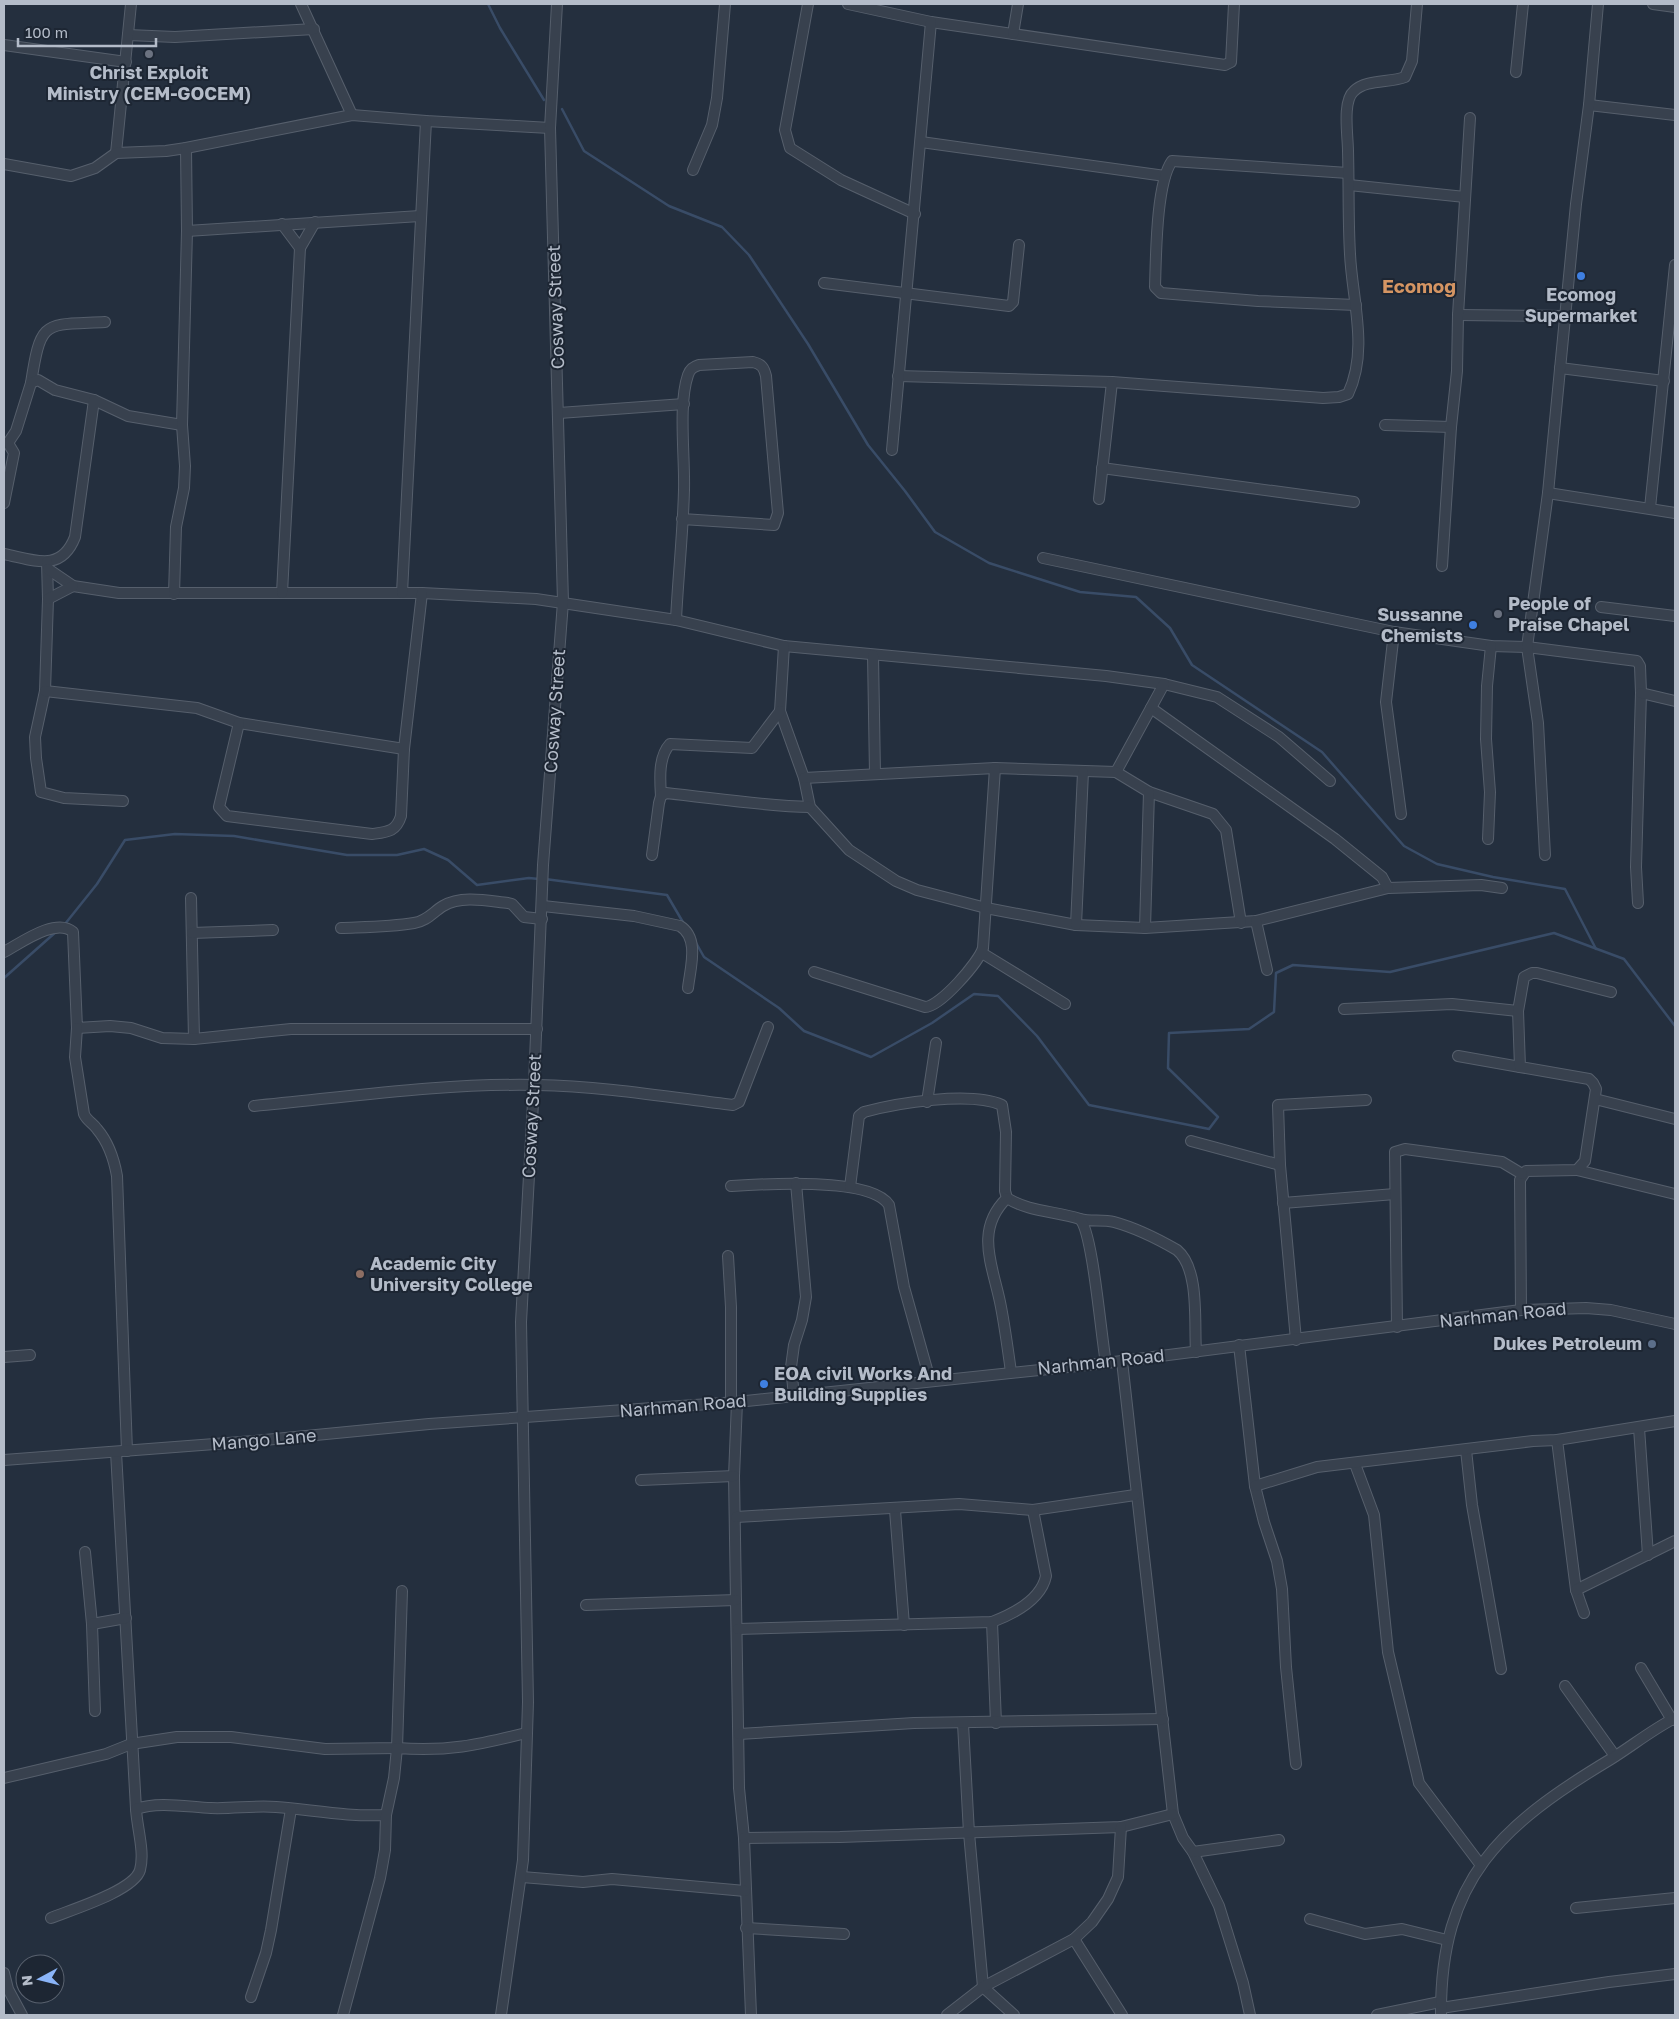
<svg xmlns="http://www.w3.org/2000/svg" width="1679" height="2019" viewBox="0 0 1679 2019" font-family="'Golos Text',sans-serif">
<rect width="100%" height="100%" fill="#242f3e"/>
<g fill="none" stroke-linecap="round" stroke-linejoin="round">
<g stroke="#394c67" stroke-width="2.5">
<path d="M 488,4 L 500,28 L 544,100"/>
<path d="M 562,109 L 584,151 L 669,206 L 722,227 L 749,255 L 808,344 L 868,445 L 905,491 L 935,532 L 989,563 L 1080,592 L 1136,597 L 1170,628 L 1192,665 L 1322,752 L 1404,846 L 1437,864 L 1493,877 L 1565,889 L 1596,949"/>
<path d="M 545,879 L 667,895 L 684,924"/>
<path d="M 65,924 L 97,884 L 125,840 L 175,834 L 234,836 L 347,855 L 397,855 L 424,849 L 448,860 L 477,885 L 529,878 L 539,879"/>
<path d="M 695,941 L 704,957 L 779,1008 L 804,1031 L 871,1057 L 932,1023 L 974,994 L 998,996 L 1037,1036 L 1089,1105 L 1209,1129 L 1218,1117 L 1168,1068 L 1169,1033 L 1249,1029 L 1274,1012 L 1276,973 L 1293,965 L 1390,972 L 1554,933 L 1624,959 L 1675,1026"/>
<path d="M 4,978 L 57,931"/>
</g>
<defs>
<g id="minor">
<path d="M 301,4 L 352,115"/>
<path d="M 808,4 L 785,130 L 790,148 L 841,180 L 915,214"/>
<path d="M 848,4 L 931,22 L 1225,65 L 1231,62 L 1234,4"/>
<path d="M 1653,4 L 1675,7"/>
<path d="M 1013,34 L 1018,4"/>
<path d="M 128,35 L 175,37 L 314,29"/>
<path d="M 4,45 L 126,62"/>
<path d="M 1516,72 L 1523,4"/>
<path d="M 1589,105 L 1675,115"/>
<path d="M 921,142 L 1165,176"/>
<path d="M 116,153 L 131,4"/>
<path d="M 4,164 L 71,176 L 95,168 L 116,153 L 166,151 L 186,148 L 352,115 L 426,121 L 550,128"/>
<path d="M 693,170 L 712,125 L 717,98 L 725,4"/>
<path d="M 1348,173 L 1172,161 C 1156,183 1156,258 1155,287 L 1161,293 L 1258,301 L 1356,305"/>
<path d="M 1349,185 L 1465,197"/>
<path d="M 187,231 L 420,216"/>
<path d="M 300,248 L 315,222"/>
<path d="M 824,283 L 1009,306 L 1013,302 L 1019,245"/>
<path d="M 1458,315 L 1564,316"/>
<path d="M 1560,368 L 1664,381"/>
<path d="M 898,376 L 1112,382 L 1323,398 L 1339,397 L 1348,394 C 1369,350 1352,299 1350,254 C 1348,220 1349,185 1348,151 C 1348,136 1342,101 1354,91 C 1366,79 1390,83 1405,77 L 1412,61 L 1417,4"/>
<path d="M 31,383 C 41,318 44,325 105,322"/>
<path d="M 559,413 L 684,404"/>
<path d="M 1385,425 L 1451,427"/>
<path d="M 4,443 L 8,443 L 14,453 L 4,503"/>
<path d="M 8,443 L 16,431 L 31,383 L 38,380 L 55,390 L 94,400"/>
<path d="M 892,450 L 931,22"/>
<path d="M 1102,468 L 1354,502"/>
<path d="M 1548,493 L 1675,513"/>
<path d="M 1099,499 L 1112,382"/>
<path d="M 1650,508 L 1675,265"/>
<path d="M 4,554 C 34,560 61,573 75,537 L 94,400 L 128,416 L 182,425"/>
<path d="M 1043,558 L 1394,632 L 1491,646 L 1527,647 L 1637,661 L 1640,666 L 1641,693 L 1636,867 L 1638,903"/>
<path d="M 47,562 L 48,599 L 45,691 L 35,737 L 36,758 L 41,792 L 64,798 L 123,801"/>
<path d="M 1442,566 L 1451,427 L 1457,371 L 1458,315 L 1470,118"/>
<path d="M 48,569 L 73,586 L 119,593 L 422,593 L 536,599 L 676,620 L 784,646 L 1106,676 L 1164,684 L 1217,697 L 1279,737 L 1330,781"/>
<path d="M 282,593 L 300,248 L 282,224"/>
<path d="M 402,593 L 426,121"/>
<path d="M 174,594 L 176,527 L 184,488 L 185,466 L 182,425 L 187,231 L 186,148"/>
<path d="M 48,599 L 73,586"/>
<path d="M 1601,607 L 1675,616"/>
<path d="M 676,620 C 678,577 683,533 684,490 C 685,457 678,404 688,375 C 690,369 693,367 699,365 L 753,362 C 762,364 764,368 766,376 L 777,502 L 778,513 L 774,525 L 682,519"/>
<path d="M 1394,632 L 1386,702 L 1401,814"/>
<path d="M 784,646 L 780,711 L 804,778 L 810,807 L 849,850 L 896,881 L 917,890 L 986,908 L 1076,925 L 1145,928 L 1256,921 L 1388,888 L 1481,885 L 1502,888"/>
<path d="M 873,655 L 875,774"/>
<path d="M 45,691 L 197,708 L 239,723 L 404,749"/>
<path d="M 1641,693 L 1675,701"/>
<path d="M 1151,708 L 1335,839 L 1382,877 L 1388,888"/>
<path d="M 239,723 L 219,807 L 227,816 L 372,834 C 387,832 396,832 401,816 L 404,749 L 422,593"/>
<path d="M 1116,772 L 1164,684"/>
<path d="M 804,778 L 995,768 L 1116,772 L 1149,792 L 1213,814 L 1226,830 L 1241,923"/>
<path d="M 661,796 C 660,780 658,757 670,744 L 752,748 L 780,711"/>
<path d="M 1488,839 L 1490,792 L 1486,739 L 1487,686 L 1491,646"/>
<path d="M 652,855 L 659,803 L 661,796 L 666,793 C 714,798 762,806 810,807"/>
<path d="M 1545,855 L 1538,723 L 1527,647 L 1548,493 L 1576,204 L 1589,105 L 1598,4"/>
<path d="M 191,898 L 194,1039"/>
<path d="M 543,906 L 634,916 L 680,926 C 700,938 690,969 688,988"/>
<path d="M 1256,921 L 1267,970"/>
<path d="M 1076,925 L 1083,772"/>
<path d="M 341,928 C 365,927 390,927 414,923 C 427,921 433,912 443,906 C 462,895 488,901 508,903 L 512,904 L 524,917 L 542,919"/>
<path d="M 1145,928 L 1149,792"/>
<path d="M 192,933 L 273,930"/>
<path d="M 4,952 C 21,943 56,917 73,932 L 77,1028 L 110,1026 L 131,1028 L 162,1038 L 194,1039 L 291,1029 L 537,1029"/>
<path d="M 982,953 L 1065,1004"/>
<path d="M 814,972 L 925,1007 C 940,1007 979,962 983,948 L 995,768"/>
<path d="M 1344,1009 L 1452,1004 L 1518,1011"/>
<path d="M 77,1028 L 75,1057 L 84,1114 C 87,1121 93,1123 97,1129 C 109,1143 114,1159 117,1176 L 127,1451"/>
<path d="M 1458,1056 L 1520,1067"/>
<path d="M 1595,1099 L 1675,1119"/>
<path d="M 927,1102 L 936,1043"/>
<path d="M 254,1106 C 348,1097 443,1083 537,1085 C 602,1086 668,1097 733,1105 L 739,1102 L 768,1027"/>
<path d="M 1191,1141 L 1280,1165"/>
<path d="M 1577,1170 L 1675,1194"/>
<path d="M 731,1186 C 763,1184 871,1177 889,1205 L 904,1287 L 930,1380"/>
<path d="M 850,1187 L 859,1116 L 864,1112 C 897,1103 970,1091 1002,1105 L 1006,1132 L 1005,1191 L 1007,1198 C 1029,1212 1056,1211 1080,1219 C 1090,1222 1103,1219 1114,1222 C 1136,1228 1158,1239 1177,1250 C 1200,1269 1194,1323 1196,1352"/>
<path d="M 1007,1198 C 973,1231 994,1268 1001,1307 C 1005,1328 1008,1350 1011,1372"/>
<path d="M 1283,1203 L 1395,1194"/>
<path d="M 1080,1219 C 1093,1233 1101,1337 1106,1363"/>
<path d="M 728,1256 L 731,1307 L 731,1403"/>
<path d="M 1521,1310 L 1520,1180 L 1526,1171 L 1577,1170 L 1585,1161 L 1596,1089 L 1593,1083 L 1589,1079 L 1520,1067 L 1518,1011 L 1524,977 L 1532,973 L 1537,973 L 1611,992"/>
<path d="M 1397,1327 L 1395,1152 L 1405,1149 L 1502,1162 L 1522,1174"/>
<path d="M 1296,1340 L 1280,1165 L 1278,1105 L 1366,1100"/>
<path d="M 1239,1345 L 1255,1486 L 1264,1522 L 1277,1561 L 1282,1589 L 1286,1667 L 1296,1764"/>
<path d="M 4,1357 L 30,1355"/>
<path d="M 1122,1361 L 1173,1814 L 1183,1838 L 1193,1852 L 1219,1906 L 1243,1983 L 1250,2015"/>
<path d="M 794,1396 L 791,1367 L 794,1345 L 802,1320 L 806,1297 L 796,1183"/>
<path d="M 737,1402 L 734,1476 L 739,1788 L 744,1838 L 751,2015"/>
<path d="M 1639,1428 L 1648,1555"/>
<path d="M 1557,1440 L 1576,1590 L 1584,1613"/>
<path d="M 1466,1450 L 1472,1505 L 1501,1669"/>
<path d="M 116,1452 L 136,1809"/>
<path d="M 4,1460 L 254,1441 L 429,1424 L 737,1402 L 1106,1363 L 1521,1310 L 1586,1308 L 1611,1310 L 1675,1324"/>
<path d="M 1355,1464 L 1374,1515 L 1388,1652 L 1419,1783 L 1480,1864"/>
<path d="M 641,1480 L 734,1476"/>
<path d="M 1255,1486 L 1317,1467 L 1533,1441 L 1557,1440 L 1675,1421"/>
<path d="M 895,1510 L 904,1625"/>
<path d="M 736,1517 L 959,1504 L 1033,1510 L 1135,1495"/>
<path d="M 85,1552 L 92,1624 L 95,1711"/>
<path d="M 1576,1590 L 1675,1541"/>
<path d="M 586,1605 L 736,1600"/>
<path d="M 992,1622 L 996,1723"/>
<path d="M 92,1624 L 126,1618"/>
<path d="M 738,1629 L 992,1622 C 1013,1614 1041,1600 1046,1576 L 1033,1510"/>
<path d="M 1641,1668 L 1672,1720"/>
<path d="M 1565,1686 L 1615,1756"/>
<path d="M 963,1724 L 969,1833 L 983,1987 L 1014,2015"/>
<path d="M 739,1734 L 914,1723 L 1163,1719"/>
<path d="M 4,1778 L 106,1754 L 131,1744 L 177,1737 L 231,1737 L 325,1749 L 397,1748 L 402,1591"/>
<path d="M 744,1838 L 840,1837 L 1121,1827 L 1173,1814"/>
<path d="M 1193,1852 L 1279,1840"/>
<path d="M 522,1877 L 583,1882 L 612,1879 L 745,1891"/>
<path d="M 1576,1908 L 1675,1898"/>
<path d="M 51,1918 C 70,1910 134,1891 140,1870 C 145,1852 137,1828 136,1809 C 158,1801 188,1807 211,1808 C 233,1809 255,1805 276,1807 C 313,1810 348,1817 386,1815"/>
<path d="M 1310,1919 L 1365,1934 L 1402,1929 L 1447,1940"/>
<path d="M 746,1928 L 844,1934"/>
<path d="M 1074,1939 L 1122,2015"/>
<path d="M 4,1973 L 8,1989 L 22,2015"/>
<path d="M 251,1997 L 266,1953 L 271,1930 L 291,1809"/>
<path d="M 1441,2008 L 1609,1982 L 1675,1974"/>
<path d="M 343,2015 L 380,1878 L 385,1850 L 386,1815 L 394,1778 L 397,1748 C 447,1752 478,1745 526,1733"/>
<path d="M 501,2015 L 523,1860 L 528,1702 L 521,1322 L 534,1084 L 543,865 L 563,602 L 550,128 L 557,4"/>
<path d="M 947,2015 L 983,1987 L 1074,1939 L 1092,1922 L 1108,1899 L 1118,1877 L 1121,1827"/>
<path d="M 1377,2015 L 1440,2002"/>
<path d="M 1441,2015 C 1440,1879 1501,1825 1611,1759 C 1632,1746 1653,1729 1675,1718"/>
</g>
</defs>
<use href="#minor" stroke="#565f6c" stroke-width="12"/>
<use href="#minor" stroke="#38414e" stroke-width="10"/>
</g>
<g fill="#6b7280" stroke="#1d2633" stroke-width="2">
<circle cx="149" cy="54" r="5"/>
<circle cx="1498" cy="614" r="5"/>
</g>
<g fill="#3f7fe0" stroke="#1d2633" stroke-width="2">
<circle cx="1581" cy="276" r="5"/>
<circle cx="1473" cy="625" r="5"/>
<circle cx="764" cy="1384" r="5"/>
</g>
<circle fill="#8d6e63" stroke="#1d2633" stroke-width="2" cx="360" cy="1274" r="5"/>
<circle fill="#5c6f8a" stroke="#1d2633" stroke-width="2" cx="1652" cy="1344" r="5"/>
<g text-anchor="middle" stroke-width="4" stroke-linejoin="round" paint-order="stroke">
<g font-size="18" font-weight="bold" fill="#b4bcc9" stroke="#1d2633" text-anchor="start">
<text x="149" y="79" text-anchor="middle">Christ Exploit<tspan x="149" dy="21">Ministry (CEM-GOCEM)</tspan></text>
<text x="1581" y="301" text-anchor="middle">Ecomog<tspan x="1581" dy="21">Supermarket</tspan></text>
<text x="1508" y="610">People of<tspan x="1508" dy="21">Praise Chapel</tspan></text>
<text x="1463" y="621" text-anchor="end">Sussanne<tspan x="1463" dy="21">Chemists</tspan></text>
<text x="370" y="1270">Academic City<tspan x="370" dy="21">University College</tspan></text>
<text x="1642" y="1350" text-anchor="end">Dukes Petroleum</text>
<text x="774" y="1380">EOA civil Works And<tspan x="774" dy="21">Building Supplies</tspan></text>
</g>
<g font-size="18" fill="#b4bcc9" stroke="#1d2633">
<text transform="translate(556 307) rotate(-92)" y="6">Cosway Street</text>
<text transform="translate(555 711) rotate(-86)" y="6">Cosway Street</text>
<text transform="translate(532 1116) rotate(-87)" y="6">Cosway Street</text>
<text transform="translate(1503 1315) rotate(-6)" y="6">Narhman Road</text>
<text transform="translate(1101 1362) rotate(-6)" y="6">Narhman Road</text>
<text transform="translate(683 1406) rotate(-5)" y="6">Narhman Road</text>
<text transform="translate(264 1440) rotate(-5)" y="6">Mango Lane</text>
</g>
<g font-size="19" font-weight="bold" fill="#d59563" stroke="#1d2633">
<text x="1419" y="293">Ecomog</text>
</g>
</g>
<rect width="1679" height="2019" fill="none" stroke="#b4bcc9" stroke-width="10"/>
<g transform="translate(40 1979) rotate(263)"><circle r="24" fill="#1d2633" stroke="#59626f"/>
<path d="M0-4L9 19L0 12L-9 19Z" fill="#8ab4f8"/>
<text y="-8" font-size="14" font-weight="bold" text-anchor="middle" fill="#b4bcc9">N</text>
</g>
<path d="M18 38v8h138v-8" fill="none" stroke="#b4bcc9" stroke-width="2.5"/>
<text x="25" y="38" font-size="15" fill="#b4bcc9" stroke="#1d2633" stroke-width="4" paint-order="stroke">100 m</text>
</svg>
